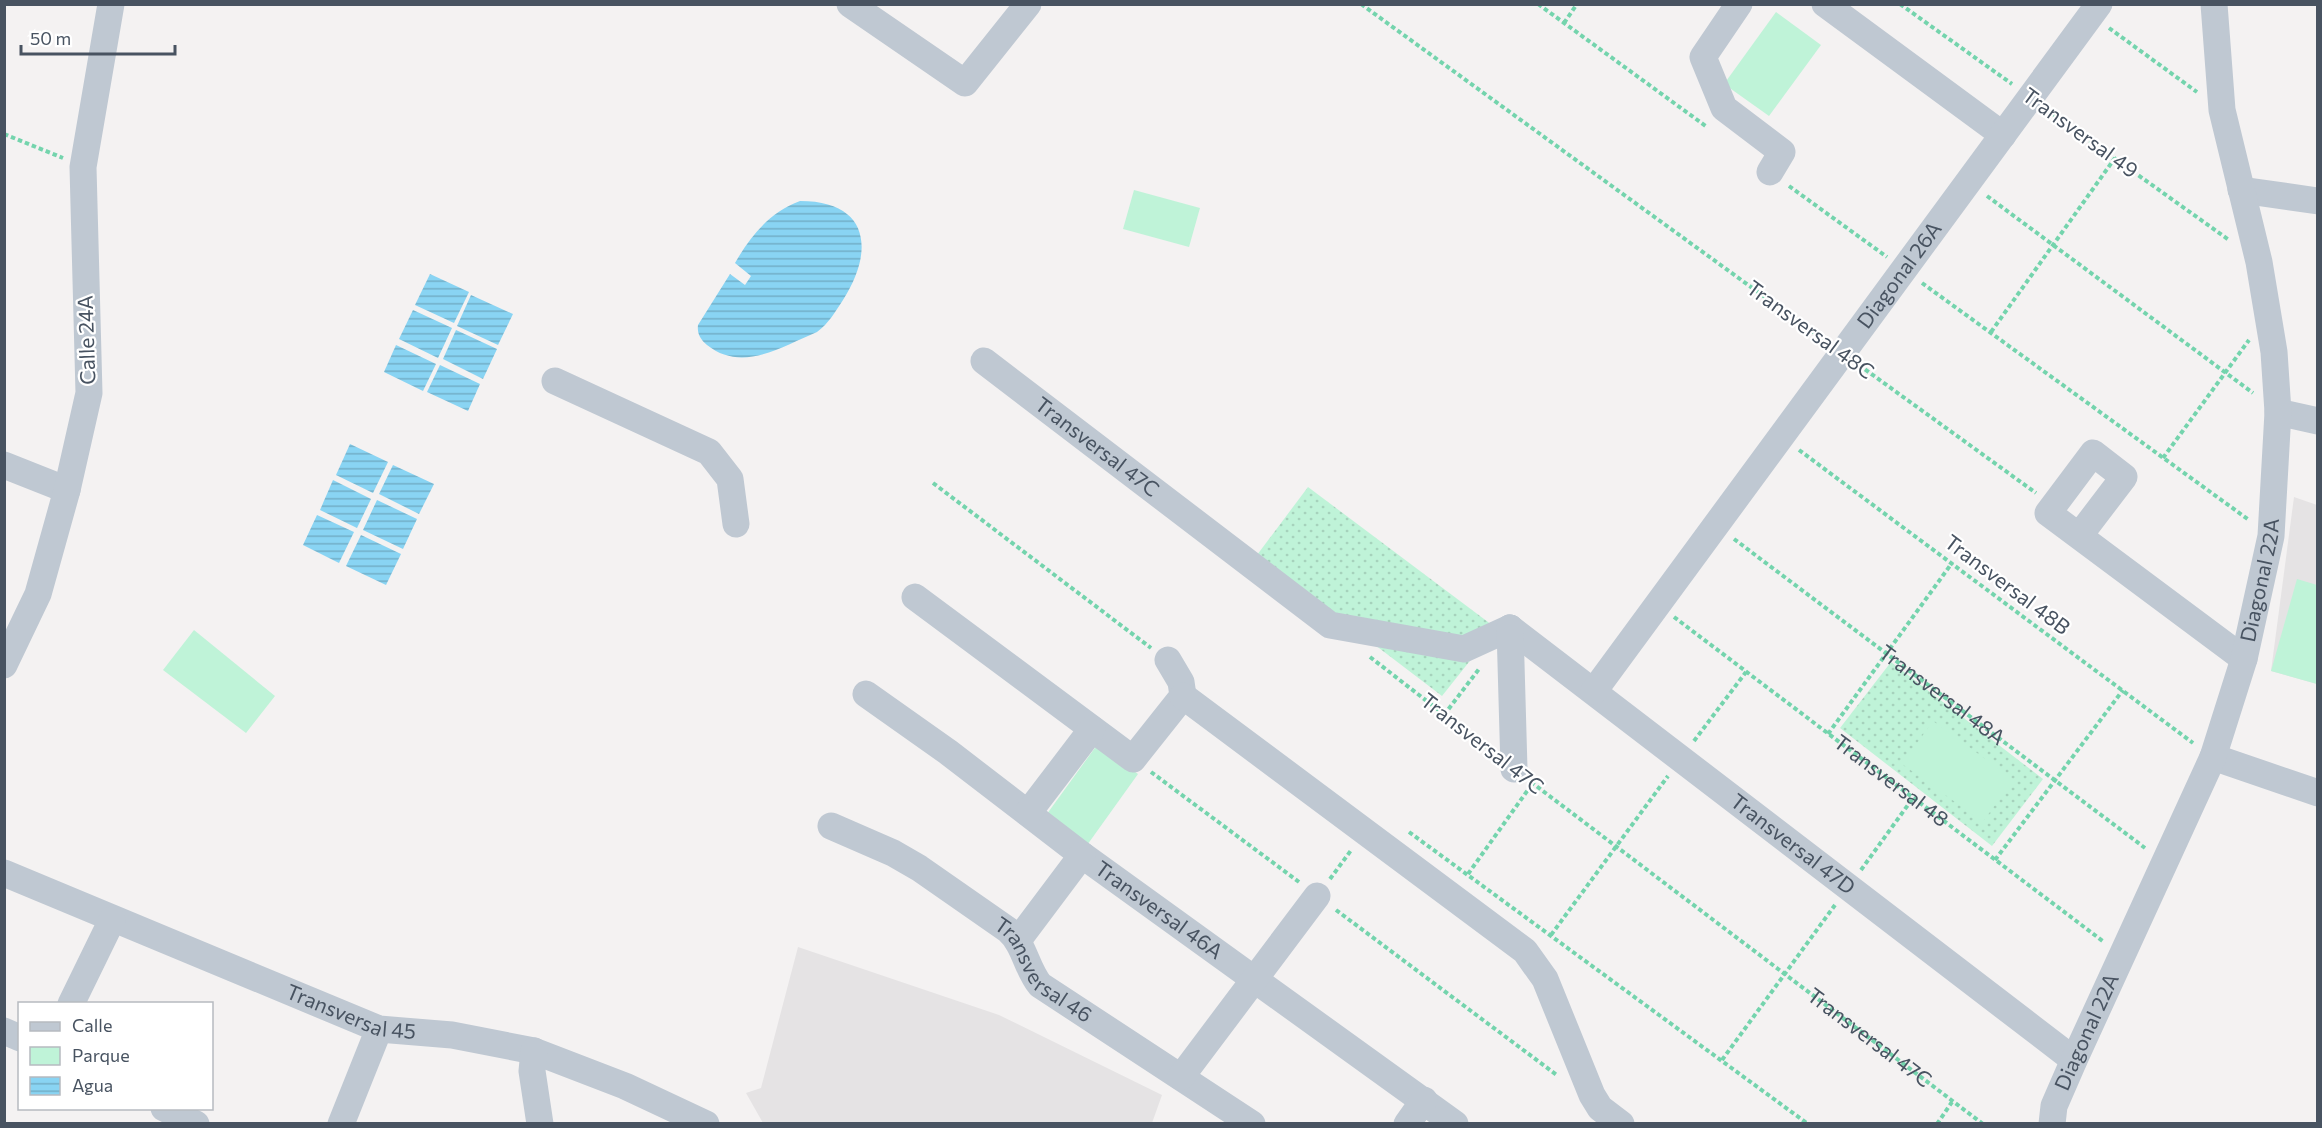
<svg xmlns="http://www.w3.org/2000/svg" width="2322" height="1128" viewBox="0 0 2322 1128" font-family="Commissioner,sans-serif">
<defs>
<pattern id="green-dots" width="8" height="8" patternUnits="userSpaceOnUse" patternTransform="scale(1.5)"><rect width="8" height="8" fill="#bff3d8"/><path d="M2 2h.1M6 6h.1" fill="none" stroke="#a6d2bc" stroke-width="1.8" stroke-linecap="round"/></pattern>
<pattern id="water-rules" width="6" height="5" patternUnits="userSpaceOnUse" patternTransform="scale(1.5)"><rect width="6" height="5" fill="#89d4f3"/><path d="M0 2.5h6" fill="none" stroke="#72afc8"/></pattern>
</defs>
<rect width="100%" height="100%" fill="#f4f2f2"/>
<g fill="#e5e3e4">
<path d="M 2294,497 L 2317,505 L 2317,684 L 2271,671 Z"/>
<path d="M 798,947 L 999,1015 L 1162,1095 L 1152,1123 L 763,1123 L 746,1093 L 761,1088 Z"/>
</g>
<g fill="url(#green-dots)">
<path d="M 1308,487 L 1496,628 L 1442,696 L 1257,555 Z"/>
<path d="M 1891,662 L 2043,779 L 1992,846 L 1840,728 Z"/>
</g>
<g fill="#bff3d8">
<path d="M 1776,12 L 1821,45 L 1769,116 L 1724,84 Z"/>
<path d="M 1134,190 L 1200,208 L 1189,247 L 1123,229 Z"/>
<path d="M 2297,579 L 2317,585 L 2317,684 L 2271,671 Z"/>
<path d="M 194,630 L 275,696 L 246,733 L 163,670 Z"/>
<path d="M 1933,721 L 2013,779 L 1983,822 L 1902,764 Z"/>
<path d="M 1097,745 L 1138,774 L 1085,848 L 1044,818 Z"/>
</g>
<g fill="url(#water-rules)">
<path d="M 800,201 C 869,201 875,250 843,300 C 835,312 829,323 817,332 C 781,347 742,373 707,345 C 700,339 697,333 698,325 L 730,274 L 745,285 L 751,276 L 735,263 C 751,235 770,212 800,201 Z"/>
<path d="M 430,274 L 469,292 L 454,323 L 415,305 Z"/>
<path d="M 471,295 L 513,314 L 498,345 L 457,326 Z"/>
<path d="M 413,310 L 452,328 L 438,358 L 399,339 Z"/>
<path d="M 456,330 L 497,349 L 483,379 L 443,359 Z"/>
<path d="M 396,345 L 436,364 L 423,391 L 384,372 Z"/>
<path d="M 440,365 L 480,384 L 468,411 L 427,392 Z"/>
<path d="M 350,444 L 388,462 L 373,493 L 336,475 Z"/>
<path d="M 393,465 L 434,484 L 419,514 L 379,494 Z"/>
<path d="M 333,480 L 371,499 L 357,528 L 320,510 Z"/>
<path d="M 377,500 L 417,519 L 403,549 L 363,530 Z"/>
<path d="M 317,515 L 354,532 L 339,563 L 303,545 Z"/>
<path d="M 361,535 L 401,554 L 386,585 L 346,566 Z"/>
</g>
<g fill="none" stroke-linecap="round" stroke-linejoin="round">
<g stroke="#74d4ad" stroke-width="4" stroke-dasharray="4.5 3" stroke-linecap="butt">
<path d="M 1361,4 L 1824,340"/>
<path d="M 1538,4 L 1707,127"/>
<path d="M 1900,4 L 2012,84"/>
<path d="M 1564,23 L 1577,4"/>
<path d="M 2109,28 L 2197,92"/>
<path d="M 2047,110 L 2229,240"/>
<path d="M 4,134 L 63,158"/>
<path d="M 1789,186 L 1887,257"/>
<path d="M 1987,196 L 2253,393"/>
<path d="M 1922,283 L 2249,520"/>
<path d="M 1991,332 L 2115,158"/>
<path d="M 1859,365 L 2036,493"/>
<path d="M 1799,450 L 2193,743"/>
<path d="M 2163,458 L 2249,340"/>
<path d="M 933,483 L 1151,648"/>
<path id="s1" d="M 1734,539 L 2145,848"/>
<path id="s2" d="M 1674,617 L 2104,942"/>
<path d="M 1370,657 L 1490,750"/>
<path d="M 1444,715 L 1479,669"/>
<path d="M 1828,734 L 1952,563"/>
<path d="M 1694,741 L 1746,672"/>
<path d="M 1151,772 L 1299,882"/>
<path id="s3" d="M 1531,782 L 1983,1124"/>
<path d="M 1409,832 L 1808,1124"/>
<path d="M 1995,860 L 2123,690"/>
<path d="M 1861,870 L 1913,798"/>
<path d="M 1468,874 L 1530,787"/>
<path d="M 1330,879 L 1352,849"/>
<path d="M 1336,910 L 1558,1076"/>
<path d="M 1551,935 L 1668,776"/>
<path d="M 1722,1060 L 1835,905"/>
<path d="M 1937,1124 L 1952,1102"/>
</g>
<g stroke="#bfc8d2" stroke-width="27">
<path d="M 850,4 L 965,83 L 1028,4"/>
<path d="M 1739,4 L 1703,57 L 1724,108 L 1782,152 L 1770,172"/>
<path d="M 1825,4 L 2003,135"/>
<path d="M 2241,190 L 2318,201"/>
<path id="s4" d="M 984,361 L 1330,625 L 1464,649 L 1510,628"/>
<path d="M 555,381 L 709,452 L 730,479 L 736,524"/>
<path d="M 2278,412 L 2318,421"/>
<path d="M 4,465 L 67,490"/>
<path d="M 2079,536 L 2124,477 L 2093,453 L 2048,513 L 2244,659"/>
<path d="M 915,597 L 1133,759 L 1183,696 L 1181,682 L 1168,660"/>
<path id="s5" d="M 1510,628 L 2074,1060"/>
<path d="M 1510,628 L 1514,769"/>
<path d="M 4,665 L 38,594 L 67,490 L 89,393 L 83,167 L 111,4"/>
<path id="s6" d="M 1594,691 L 2099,4"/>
<path id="s7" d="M 866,694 L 948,752 L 1082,855 L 1455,1124"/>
<path d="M 1183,696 L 1525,951 L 1545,979 L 1592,1095 L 1600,1108 L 1621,1124"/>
<path d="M 2213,757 L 2318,793"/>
<path d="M 1028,813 L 1092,729"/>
<path id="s8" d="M 831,826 L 893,853 L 919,868 L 1008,930 C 1025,945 1026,968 1040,985 L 1252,1124"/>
<path id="s9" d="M 4,873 L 379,1029 L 452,1035 L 534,1051 L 625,1086 L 706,1124"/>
<path d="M 1019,939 L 1082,855"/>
<path d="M 71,1004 L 112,920"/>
<path d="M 4,1031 L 20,1038"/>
<path d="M 534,1051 L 532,1071 L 540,1124"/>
<path d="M 1181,1077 L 1317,896"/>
<path d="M 164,1108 L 196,1124"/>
<path d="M 341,1124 L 379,1029"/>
<path d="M 1407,1124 L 1424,1100"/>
<path id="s10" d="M 2052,1124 L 2054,1106 L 2074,1060 L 2213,757 L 2244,659 L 2271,536 L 2278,412 L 2274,352 L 2259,262 L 2222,110 L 2214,4"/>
</g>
</g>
<g text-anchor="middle" stroke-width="4.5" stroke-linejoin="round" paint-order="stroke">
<g font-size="21" fill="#485361" stroke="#fff">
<text transform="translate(2080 133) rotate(36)" y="7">Transversal 49</text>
<text dy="7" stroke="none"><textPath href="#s6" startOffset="516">Diagonal 26A</textPath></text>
<text transform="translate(1810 330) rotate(36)" y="7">Transversal 48C</text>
<text transform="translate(87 340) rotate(-92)" y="7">Calle 24A</text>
<text dy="7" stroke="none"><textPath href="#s4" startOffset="142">Transversal 47C</textPath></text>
<text dy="7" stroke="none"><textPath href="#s10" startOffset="585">Diagonal 22A</textPath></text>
<text transform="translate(2007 585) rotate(37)" y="7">Transversal 48B</text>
<text dy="7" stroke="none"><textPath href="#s1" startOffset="260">Transversal 48A</textPath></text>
<text transform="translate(1482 744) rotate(38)" y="7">Transversal 47C</text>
<text dy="7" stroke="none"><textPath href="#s2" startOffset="272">Transversal 48</textPath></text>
<text dy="7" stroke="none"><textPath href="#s5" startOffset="356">Transversal 47D</textPath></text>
<text dy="7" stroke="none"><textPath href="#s7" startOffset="364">Transversal 46A</textPath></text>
<text dy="7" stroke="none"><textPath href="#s8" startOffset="261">Transversal 46</textPath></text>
<text dy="7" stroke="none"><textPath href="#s9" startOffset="375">Transversal 45</textPath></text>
<text dy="7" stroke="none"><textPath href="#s10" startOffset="99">Diagonal 22A</textPath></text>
<text dy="7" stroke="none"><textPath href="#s3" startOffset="424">Transversal 47C</textPath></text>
</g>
</g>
<rect width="2322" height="1128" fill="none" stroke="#485361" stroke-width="12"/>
<rect x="18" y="1002" width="195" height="108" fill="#ffffff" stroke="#b6bac0" stroke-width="1.5"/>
<rect x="30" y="1022" width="30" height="9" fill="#bfc8d2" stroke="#b6bac0" stroke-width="1.5"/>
<text x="72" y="1032" font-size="18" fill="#485361">Calle</text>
<rect x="30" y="1047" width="30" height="18" fill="#bff3d8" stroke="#b6bac0" stroke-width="1.5"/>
<text x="72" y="1062" font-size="18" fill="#485361">Parque</text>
<rect x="30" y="1077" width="30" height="18" fill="url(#water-rules)" stroke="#b6bac0" stroke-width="1.5"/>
<text x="72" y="1092" font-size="18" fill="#485361">Agua</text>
<path d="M21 45v9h154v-9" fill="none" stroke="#485361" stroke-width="3"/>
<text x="30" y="45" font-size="18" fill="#485361" stroke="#ffffff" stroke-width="4.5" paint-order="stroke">50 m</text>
</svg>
